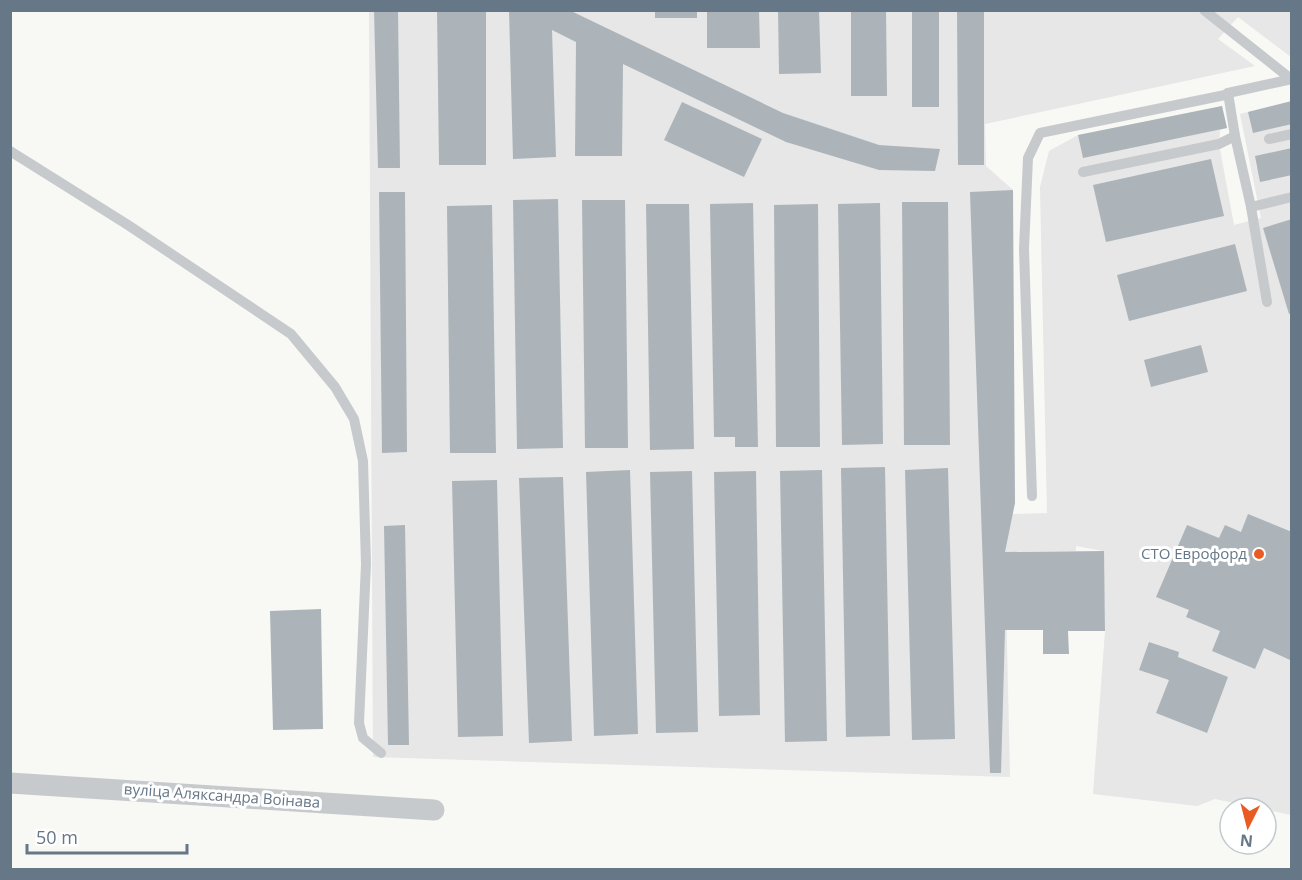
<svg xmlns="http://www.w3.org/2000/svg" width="1302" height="880" viewBox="0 0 1302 880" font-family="'Open Sans',sans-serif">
<rect width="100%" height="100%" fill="#f8f8f5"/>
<path fill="#e6e7e6" d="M 369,11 L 1291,11 L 1291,57 L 1238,17 L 1218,39 L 1255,66 L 985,124 L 986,166 L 1013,190 L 1013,514 L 1047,513 L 1040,187 L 1049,151 L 1078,135 L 1222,106 L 1227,128 L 1220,130 L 1219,144 L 1234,225 L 1261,218 L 1240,114 L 1291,101 L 1291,815 L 1215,799 L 1197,806 L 1093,794 L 1105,631 L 1103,551 L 1076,546 L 1076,551 L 1005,552 L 1010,777 L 373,757 Z"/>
<g fill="#acb4ba">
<path d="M 374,10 L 398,10 L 400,168 L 378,168 Z"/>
<path d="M 437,10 L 486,10 L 486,165 L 439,165 Z"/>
<path d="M 509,10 L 569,10 L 783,113 L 879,145 L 940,149 L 935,171 L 879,170 L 786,142 L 623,64 L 622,156 L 575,156 L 576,42 L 552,30 L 556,157 L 513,159 Z"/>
<rect x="655" y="10" width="42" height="8"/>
<path d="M 707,10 L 759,10 L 760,48 L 707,48 Z"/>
<path d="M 778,10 L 819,10 L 821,73 L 779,74 Z"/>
<path d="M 851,10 L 886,10 L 887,96 L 851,96 Z"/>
<rect x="912" y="10" width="27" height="97"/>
<path d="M 957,10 L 984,10 L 984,165 L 958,165 Z"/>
<path d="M 1292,101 L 1292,124 L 1253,133 L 1248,112 Z"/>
<path d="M 682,102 L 762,139 L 744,177 L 664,140 Z"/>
<path d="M 1222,106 L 1227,128 L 1083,158 L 1078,135 Z"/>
<path d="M 1292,148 L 1292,175 L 1260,182 L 1255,156 Z"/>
<path d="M 1211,159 L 1224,216 L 1106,242 L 1093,185 Z"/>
<path d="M 1013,190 L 1015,503 L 1005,552 L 1104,551 L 1105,631 L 1068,631 L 1069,654 L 1043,654 L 1043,630 L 1005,630 L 1001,773 L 990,773 L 970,192 Z"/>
<path d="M 379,192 L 405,192 L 407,452 L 382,453 Z"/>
<path d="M 558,199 L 563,448 L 517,449 L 513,200 Z"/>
<path d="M 582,200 L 625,200 L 628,448 L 585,448 Z"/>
<path d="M 902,202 L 948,202 L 950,445 L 904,445 Z"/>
<path d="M 753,203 L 758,447 L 735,447 L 735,437 L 714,437 L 710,204 Z"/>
<path d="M 880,203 L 883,444 L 842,445 L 838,204 Z"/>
<path d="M 646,204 L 689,204 L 694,449 L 650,450 Z"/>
<path d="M 818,204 L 820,447 L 776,447 L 774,205 Z"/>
<path d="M 492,205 L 496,453 L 450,453 L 447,206 Z"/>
<path d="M 1292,219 L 1292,313 L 1289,314 L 1263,228 Z"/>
<path d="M 1235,244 L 1247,291 L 1129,321 L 1117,275 Z"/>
<path d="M 1201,345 L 1208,372 L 1151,387 L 1144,360 Z"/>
<path d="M 885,467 L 890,736 L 846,737 L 841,468 Z"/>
<path d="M 948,468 L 955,739 L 912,740 L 905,470 Z"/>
<path d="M 630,470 L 638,734 L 594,736 L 586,472 Z"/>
<path d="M 822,470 L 827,741 L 785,742 L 780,471 Z"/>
<path d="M 692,471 L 698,732 L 656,733 L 650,472 Z"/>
<path d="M 756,471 L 760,715 L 719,716 L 714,472 Z"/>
<path d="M 563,477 L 572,741 L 529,743 L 519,478 Z"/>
<path d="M 497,480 L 503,736 L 458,737 L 452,481 Z"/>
<path d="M 1248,514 L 1292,532 L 1292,656 L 1290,660 L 1264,648 L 1255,669 L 1212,651 L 1220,631 L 1186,617 L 1189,610 L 1156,597 L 1187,525 L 1219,538 L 1225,525 L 1241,532 Z"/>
<path d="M 405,525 L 409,745 L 388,745 L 384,526 Z"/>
<path d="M 321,609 L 323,729 L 273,730 L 270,611 Z"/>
<path d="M 1149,642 L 1179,652 L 1178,657 L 1228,677 L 1207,733 L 1156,713 L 1169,680 L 1139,670 Z"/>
</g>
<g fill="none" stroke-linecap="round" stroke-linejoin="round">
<g stroke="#c6cacd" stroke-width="10">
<path d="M 1204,10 L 1291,79"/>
<path d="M 1228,93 L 1235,136 L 1251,207 L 1267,302"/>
<path d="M 1269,139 L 1292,134"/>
<path d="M 10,151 L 128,225 L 291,334 L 335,387 L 354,419 L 363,461 L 366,564 L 359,723 L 363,738 L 381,753"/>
<path d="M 1083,172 L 1219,144 L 1235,136"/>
<path d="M 1251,207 L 1292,197"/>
<path d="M 1032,496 L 1024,249 L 1028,158 L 1040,133 L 1225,95 L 1228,93 L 1292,79"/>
</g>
<path stroke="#c6cacd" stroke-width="21" d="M 10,783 L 434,810"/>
</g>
<circle fill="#ea5b23" stroke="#fff" stroke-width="2" cx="1259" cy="554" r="6"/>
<g text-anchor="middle" stroke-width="6" stroke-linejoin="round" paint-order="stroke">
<g font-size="15" fill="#667787" stroke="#fff" text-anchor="end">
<text x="1247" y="559">СТО Еврофорд</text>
</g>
<g font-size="15" fill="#667787" stroke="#fff">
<text transform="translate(222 796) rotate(4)" y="5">вуліца Аляксандра Воінава</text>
</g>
</g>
<rect width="1302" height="880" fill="none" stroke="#667787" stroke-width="24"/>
<g transform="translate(1248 826) rotate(186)"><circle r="28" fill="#ffffff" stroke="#c2c9cf" stroke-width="1.5"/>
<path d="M0-4.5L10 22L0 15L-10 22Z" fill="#ea5b23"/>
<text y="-9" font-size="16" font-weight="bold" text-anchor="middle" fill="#667787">N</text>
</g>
<path d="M27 844v9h160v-9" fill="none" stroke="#667787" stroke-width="3"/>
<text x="36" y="844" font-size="18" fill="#667787" stroke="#ffffff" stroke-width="4.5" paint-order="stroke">50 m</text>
</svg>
